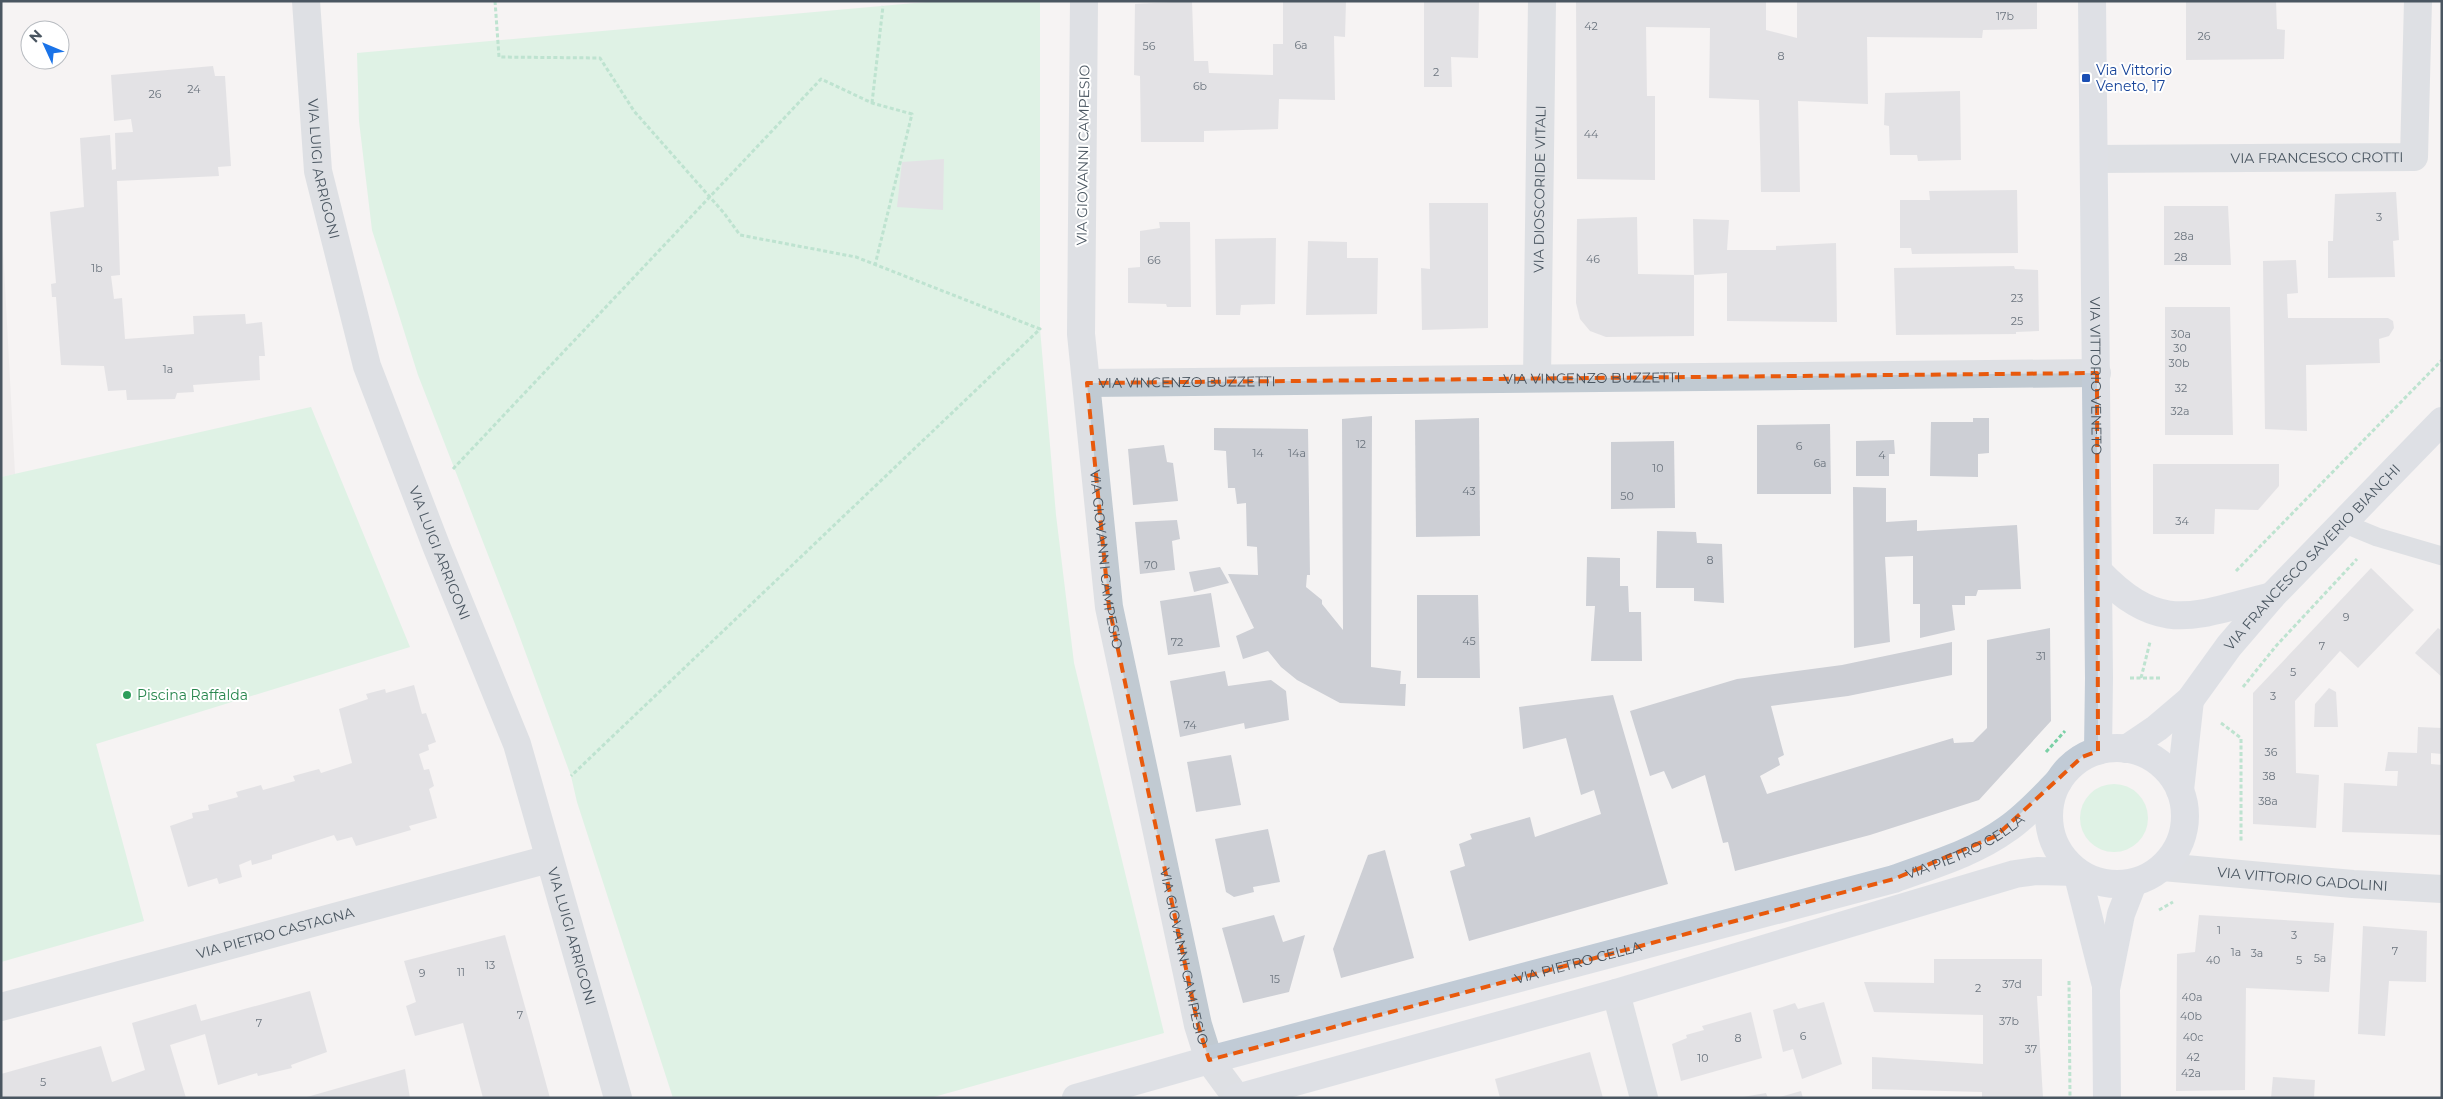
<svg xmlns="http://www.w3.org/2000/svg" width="2443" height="1099" viewBox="0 0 2443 1099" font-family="Montserrat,sans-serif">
<rect width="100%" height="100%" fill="#f5f3f3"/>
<path fill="#e6e4e5" d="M 1,211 L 15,474 L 1,477 Z"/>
<g fill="#c3f1d5">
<path d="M 937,1 L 1040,1 L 1040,329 L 1056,515 L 1074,663 L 1164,1033 L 930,1098 L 673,1098 L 577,802 L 571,776 L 515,624 L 418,375 L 372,230 L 359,121 L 357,53 Z"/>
<path d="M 311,407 L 410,647 L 96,744 L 144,921 L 1,962 L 1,477 Z"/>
<circle cx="2114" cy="818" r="34"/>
</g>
<g fill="#cdcfd5">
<path d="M 1192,1 L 1194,61 L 1208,61 L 1209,73 L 1273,75 L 1273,44 L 1283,44 L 1283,1 L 1346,1 L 1345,37 L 1334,36 L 1335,100 L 1279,99 L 1278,129 L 1204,131 L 1204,142 L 1141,142 L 1140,76 L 1134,75 L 1135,4 Z"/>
<path d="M 1424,1 L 1479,1 L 1478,58 L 1451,57 L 1452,87 L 1424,87 Z"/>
<path d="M 1576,1 L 1766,1 L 1766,30 L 1797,38 L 1797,1 L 2037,1 L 2037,29 L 1983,30 L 1982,38 L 1867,37 L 1868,104 L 1798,101 L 1800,192 L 1761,192 L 1759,100 L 1709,98 L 1710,28 L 1646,27 L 1647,96 L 1655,96 L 1655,180 L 1577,179 Z"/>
<path d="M 2186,1 L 2276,1 L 2277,29 L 2285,30 L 2284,59 L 2186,60 Z"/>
<path d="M 213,66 L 215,76 L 225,76 L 231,166 L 218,167 L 219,176 L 117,181 L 120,275 L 111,276 L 114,299 L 122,298 L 125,339 L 194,334 L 193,316 L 245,314 L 246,324 L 262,322 L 265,356 L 259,356 L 260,380 L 193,385 L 194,392 L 177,393 L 175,399 L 127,400 L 126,390 L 108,391 L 104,366 L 61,365 L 56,297 L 52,297 L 51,284 L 56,283 L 50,212 L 84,207 L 80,138 L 110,135 L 112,170 L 116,169 L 115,133 L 133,132 L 131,119 L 114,121 L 111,75 Z"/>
<path d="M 1960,91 L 1961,160 L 1918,161 L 1917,155 L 1890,155 L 1889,126 L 1884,125 L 1885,93 Z"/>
<path d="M 944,159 L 943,210 L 897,207 L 902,162 Z"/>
<path d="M 2017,190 L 2018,253 L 1912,254 L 1911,248 L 1900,248 L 1900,200 L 1930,200 L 1929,191 Z"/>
<path d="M 2396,192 L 2399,240 L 2393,241 L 2395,277 L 2328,278 L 2328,241 L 2333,241 L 2335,194 Z"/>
<path d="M 1429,203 L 1488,203 L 1488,328 L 1422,330 L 1421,268 L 1430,269 Z"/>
<path d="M 2164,206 L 2228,206 L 2231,265 L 2164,265 Z"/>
<path d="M 1637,217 L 1638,274 L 1694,275 L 1694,336 L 1606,337 L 1590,331 L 1580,319 L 1576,303 L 1577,219 Z"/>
<path d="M 1693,219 L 1729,220 L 1727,250 L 1776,250 L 1776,246 L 1836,243 L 1837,322 L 1727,321 L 1727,273 L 1694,275 Z"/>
<path d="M 1159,222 L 1190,222 L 1191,307 L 1167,307 L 1166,304 L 1128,303 L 1128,268 L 1140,267 L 1140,231 L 1160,228 Z"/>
<path d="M 1276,238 L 1275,304 L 1241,305 L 1240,315 L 1216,315 L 1215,239 Z"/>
<path d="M 1308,241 L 1347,242 L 1347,258 L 1378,258 L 1377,314 L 1306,315 Z"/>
<path d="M 2296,260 L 2298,293 L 2287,294 L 2288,318 L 2388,318 L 2393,321 L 2394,328 L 2389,336 L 2379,339 L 2380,363 L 2306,365 L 2307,431 L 2265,429 L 2263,261 Z"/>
<path d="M 2014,266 L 2015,269 L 2038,270 L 2039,331 L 2016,332 L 2016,334 L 1896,335 L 1894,268 Z"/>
<path d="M 2165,307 L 2230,307 L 2233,435 L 2165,435 Z"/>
<path d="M 1372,416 L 1371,667 L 1401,671 L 1400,684 L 1406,684 L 1405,706 L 1340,703 L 1297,680 L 1281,667 L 1268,651 L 1243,659 L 1236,636 L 1254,628 L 1228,574 L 1258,575 L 1257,547 L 1247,546 L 1246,503 L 1237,504 L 1235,488 L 1228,488 L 1226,451 L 1214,450 L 1214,428 L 1308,429 L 1310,575 L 1307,575 L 1306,587 L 1322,600 L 1322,604 L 1343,630 L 1342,419 Z"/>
<path d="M 1479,418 L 1480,536 L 1416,537 L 1415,420 Z"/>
<path d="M 1973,418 L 1989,418 L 1989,453 L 1978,454 L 1978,477 L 1930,476 L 1931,422 L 1973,422 Z"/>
<path d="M 1830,424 L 1831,494 L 1757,494 L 1757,425 Z"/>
<path d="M 1894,440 L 1895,454 L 1889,454 L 1889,476 L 1856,476 L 1856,441 Z"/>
<path d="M 1674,441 L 1675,508 L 1611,509 L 1611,442 Z"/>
<path d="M 1164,445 L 1167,462 L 1173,463 L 1178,501 L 1133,505 L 1128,449 Z"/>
<path d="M 2153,464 L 2279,464 L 2279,486 L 2258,510 L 2215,509 L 2214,534 L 2153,534 Z"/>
<path d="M 1853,487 L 1886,488 L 1886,522 L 1917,520 L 1917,531 L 2017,525 L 2021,589 L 1978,590 L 1976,596 L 1965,596 L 1965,605 L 1952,605 L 1955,630 L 1920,638 L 1920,604 L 1913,604 L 1913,556 L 1885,557 L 1890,642 L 1854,648 Z"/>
<path d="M 1177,520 L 1180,539 L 1172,541 L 1175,570 L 1140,574 L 1135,522 Z"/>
<path d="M 1657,531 L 1696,532 L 1697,543 L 1722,544 L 1724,603 L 1694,601 L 1694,588 L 1656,588 Z"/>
<path d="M 1587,557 L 1620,558 L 1620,586 L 1628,586 L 1629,612 L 1641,612 L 1642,661 L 1591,661 L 1595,606 L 1586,606 Z"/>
<path d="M 1220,567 L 1229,583 L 1194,592 L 1189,572 Z"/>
<path d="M 2371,568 L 2414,610 L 2358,668 L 2340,651 L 2295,701 L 2296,773 L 2319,775 L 2316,828 L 2253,824 L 2253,693 Z"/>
<path d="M 1211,593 L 1220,647 L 1168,655 L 1160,601 Z"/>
<path d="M 1417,595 L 1478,595 L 1480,678 L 1417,678 Z"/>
<path d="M 2050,628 L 2051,721 L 1979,800 L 1870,835 L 1735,871 L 1728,842 L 1723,843 L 1705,775 L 1672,789 L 1664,771 L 1650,776 L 1630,711 L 1737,679 L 1842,665 L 1952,642 L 1952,675 L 1848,696 L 1771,706 L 1784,755 L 1778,758 L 1780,765 L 1760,776 L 1767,794 L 1953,738 L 1954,743 L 1973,742 L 1987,728 L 1987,640 Z"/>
<path d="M 2438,628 L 2442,631 L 2442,677 L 2415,653 Z"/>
<path d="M 1225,671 L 1228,686 L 1271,680 L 1286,691 L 1289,720 L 1245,729 L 1244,723 L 1180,737 L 1170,681 Z"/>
<path d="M 414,685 L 422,714 L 426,713 L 436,742 L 428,745 L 429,750 L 419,754 L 424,770 L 429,769 L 434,786 L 429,789 L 437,818 L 409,826 L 411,830 L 356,846 L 352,837 L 337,841 L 334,835 L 272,855 L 272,859 L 252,865 L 251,860 L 239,865 L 242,877 L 219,884 L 217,878 L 188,887 L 170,826 L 193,818 L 192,813 L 209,810 L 208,805 L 238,797 L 236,792 L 261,785 L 263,790 L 295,781 L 293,776 L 319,769 L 321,773 L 352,763 L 339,709 L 368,699 L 366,694 L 385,689 L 386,693 Z"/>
<path d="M 2329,688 L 2336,692 L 2338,727 L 2314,727 L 2315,704 Z"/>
<path d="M 1613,695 L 1668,884 L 1469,941 L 1450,871 L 1465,866 L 1459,844 L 1472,839 L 1470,834 L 1530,817 L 1535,837 L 1601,814 L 1594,790 L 1581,795 L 1566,738 L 1523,749 L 1519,707 Z"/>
<path d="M 2418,727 L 2442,728 L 2442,754 L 2431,753 L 2431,764 L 2442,765 L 2442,835 L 2342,832 L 2344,783 L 2397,786 L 2398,771 L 2385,771 L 2388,752 L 2417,753 Z"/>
<path d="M 1231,755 L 1241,805 L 1196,812 L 1187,762 Z"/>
<path d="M 1268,829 L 1280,882 L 1253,887 L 1254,892 L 1234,897 L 1226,892 L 1215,839 Z"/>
<path d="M 1385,850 L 1414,958 L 1341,978 L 1333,949 L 1368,855 Z"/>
<path d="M 1274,915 L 1283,942 L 1305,935 L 1289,992 L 1243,1003 L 1222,928 Z"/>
<path d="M 2199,915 L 2334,923 L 2329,992 L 2246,988 L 2245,1090 L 2176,1091 L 2177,954 L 2195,952 Z"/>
<path d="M 2363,926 L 2427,931 L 2426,982 L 2389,981 L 2385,1036 L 2358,1034 Z"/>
<path d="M 505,935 L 529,1021 L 550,1098 L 483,1098 L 463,1023 L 415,1036 L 406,1006 L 416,1002 L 404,961 Z"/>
<path d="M 1934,959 L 2042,959 L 2042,996 L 2037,996 L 2043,1098 L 1982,1098 L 1982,1092 L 1872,1089 L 1872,1057 L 1983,1064 L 1983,1015 L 1874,1012 L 1864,982 L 1934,983 Z"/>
<path d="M 310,991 L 327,1052 L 291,1065 L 292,1068 L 258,1076 L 257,1073 L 218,1085 L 205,1034 L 170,1045 L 186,1098 L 1,1098 L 1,1074 L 101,1046 L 112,1082 L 145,1070 L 132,1023 L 196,1004 L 201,1021 Z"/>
<path d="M 1824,1002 L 1842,1064 L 1802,1079 L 1793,1049 L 1783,1052 L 1773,1010 L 1795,1003 L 1798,1009 Z"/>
<path d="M 1751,1012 L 1762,1058 L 1681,1081 L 1672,1044 L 1687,1038 L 1686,1035 L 1704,1030 L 1702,1026 Z"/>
<path d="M 1590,1052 L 1603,1098 L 1500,1098 L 1495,1079 Z"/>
<path d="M 405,1069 L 410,1098 L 308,1098 L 307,1097 Z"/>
<path d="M 2273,1077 L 2315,1080 L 2314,1098 L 2271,1098 Z"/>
<path d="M 1801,1091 L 1803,1098 L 1780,1098 L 1780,1097 Z"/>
<path d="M 1766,1093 L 1768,1098 L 1743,1098 L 1743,1097 Z"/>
</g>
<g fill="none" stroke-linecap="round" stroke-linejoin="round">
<g stroke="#7ad0a6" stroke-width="3" stroke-dasharray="4 2.5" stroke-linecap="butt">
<path d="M 495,1 L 499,57 L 600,58 L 634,111 L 724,213 L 740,235 L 856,257 L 1040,329 L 571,776"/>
<path d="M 872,103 L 883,6"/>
<path d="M 453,469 L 821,79 L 872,103 L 912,114 L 875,265"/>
<path d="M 2236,571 L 2442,360"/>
<path d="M 2130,678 L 2160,678"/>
<path d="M 2141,678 L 2150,642"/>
<path d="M 2243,687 L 2276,646 L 2357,559"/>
<path d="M 2221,723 L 2241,738 L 2241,842"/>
<path d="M 2046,752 L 2065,731"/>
<path d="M 2159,910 L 2173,902"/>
<path d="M 2069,981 L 2070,1098"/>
</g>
<path stroke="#c1cad2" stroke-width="19" d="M 2343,523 L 2377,537 L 2442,556"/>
<g stroke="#c1cad2" stroke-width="28">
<path id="s1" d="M 306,1 L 318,171 L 367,366 L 437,548 L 517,744 L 618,1098"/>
<path id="s2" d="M 1084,1 L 1081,334 L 1109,607 L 1198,1025 L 1209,1060 L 1237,1098"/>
<path id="s3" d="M 2095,159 L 2414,157 L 2418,1"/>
<path id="s4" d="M 1537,378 L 1542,1"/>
<path id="s5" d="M 1087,383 L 2097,373"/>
<path id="s6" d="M 2163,867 L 2353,884 L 2442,889"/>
<path d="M 1616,993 L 1644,1098"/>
<path id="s7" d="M 1,1007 L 549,859"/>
</g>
<g stroke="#c1cbd6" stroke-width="28">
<path id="s8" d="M 2092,1 L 2099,678 L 2098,751"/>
<path d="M 2098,571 C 2161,637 2194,615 2272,596"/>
<circle cx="2117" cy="816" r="68"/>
<path id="s9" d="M 2126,749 L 2157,728 L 2190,700 L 2229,646 L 2272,596 L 2442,421"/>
<path d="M 2180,790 L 2190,700"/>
<path d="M 2077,872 L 2105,982"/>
<path id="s10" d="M 1076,1098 L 1209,1060 L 1894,879 C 1932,865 1974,853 2007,829 C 2026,816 2042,798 2058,782"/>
<path d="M 1237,1098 L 1616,993 L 2015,874 L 2037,871 L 2077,872"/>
<path d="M 2107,1098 L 2106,989 L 2121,914 L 2133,883"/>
</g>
</g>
<path d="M0 0H2443V1099H0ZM 2097,373 L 2098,751 L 2082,757 L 1996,836 L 1894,879 L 1209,1060 L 1198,1025 L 1109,607 L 1087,383 Z" fill="#f5f3f3" fill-opacity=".55" fill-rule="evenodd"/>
<path fill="none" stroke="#e8590c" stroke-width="4" stroke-dasharray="10 6" stroke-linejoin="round" d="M 2097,373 L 2098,751 L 2082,757 L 1996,836 L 1894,879 L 1209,1060 L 1198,1025 L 1109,607 L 1087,383 Z"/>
<rect fill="#1a4fb4" stroke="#fff" stroke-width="2" x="2081" y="73" width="10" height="10" rx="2.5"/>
<circle fill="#2e9e5b" stroke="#fff" stroke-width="2" cx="127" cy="695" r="5"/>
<g text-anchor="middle" stroke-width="4" stroke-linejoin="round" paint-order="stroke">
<g font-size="11" fill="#6b747e">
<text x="2005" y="20">17b</text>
<text x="1591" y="30">42</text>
<text x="2204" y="40">26</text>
<text x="1301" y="49">6a</text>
<text x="1149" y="50">56</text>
<text x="1781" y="60">8</text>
<text x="1436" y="76">2</text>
<text x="1200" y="90">6b</text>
<text x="194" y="93">24</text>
<text x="155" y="98">26</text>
<text x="1591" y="138">44</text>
<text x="2379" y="221">3</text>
<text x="2184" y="240">28a</text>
<text x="2181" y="261">28</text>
<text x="1593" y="263">46</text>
<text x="1154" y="264">66</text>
<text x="97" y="272">1b</text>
<text x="2017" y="302">23</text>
<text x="2017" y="325">25</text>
<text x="2181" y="338">30a</text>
<text x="2180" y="352">30</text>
<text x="2179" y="367">30b</text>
<text x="168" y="373">1a</text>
<text x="2181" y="392">32</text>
<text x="2180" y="415">32a</text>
<text x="1361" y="448">12</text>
<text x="1799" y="450">6</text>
<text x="1258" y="457">14</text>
<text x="1297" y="457">14a</text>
<text x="1882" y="459">4</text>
<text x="1820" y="467">6a</text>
<text x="1658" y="472">10</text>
<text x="1469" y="495">43</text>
<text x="1627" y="500">50</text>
<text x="2182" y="525">34</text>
<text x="1710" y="564">8</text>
<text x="1151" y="569">70</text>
<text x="2346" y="621">9</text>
<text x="1469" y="645">45</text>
<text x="1177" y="646">72</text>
<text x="2322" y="650">7</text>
<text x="2041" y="660">31</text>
<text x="2293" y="676">5</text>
<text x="2273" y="700">3</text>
<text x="1190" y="729">74</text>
<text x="2271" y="756">36</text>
<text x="2269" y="780">38</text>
<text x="2268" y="805">38a</text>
<text x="2219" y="934">1</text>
<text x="2294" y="939">3</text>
<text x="2395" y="955">7</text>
<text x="2236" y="956">1a</text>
<text x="2257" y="957">3a</text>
<text x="2320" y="962">5a</text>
<text x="2213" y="964">40</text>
<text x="2299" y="964">5</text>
<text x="490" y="969">13</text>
<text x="461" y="976">11</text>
<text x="422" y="977">9</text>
<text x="1275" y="983">15</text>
<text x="2012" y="988">37d</text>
<text x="1978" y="992">2</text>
<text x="2192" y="1001">40a</text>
<text x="520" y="1019">7</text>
<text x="2191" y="1020">40b</text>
<text x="2009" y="1025">37b</text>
<text x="259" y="1027">7</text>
<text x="1803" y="1040">6</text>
<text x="2193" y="1041">40c</text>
<text x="1738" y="1042">8</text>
<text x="2031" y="1053">37</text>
<text x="2193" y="1061">42</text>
<text x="1703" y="1062">10</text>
<text x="2191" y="1077">42a</text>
<text x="43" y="1086">5</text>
</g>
<g font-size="14" fill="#164399" stroke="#fff" text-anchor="start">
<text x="2096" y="75">Via Vittorio<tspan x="2096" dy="16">Veneto, 17</tspan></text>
</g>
<g font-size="14" fill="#4a5661" stroke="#fff">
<text transform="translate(1083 155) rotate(-89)" y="5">VIA GIOVANNI CAMPESIO</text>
<text dy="5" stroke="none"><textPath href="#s3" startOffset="222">VIA FRANCESCO CROTTI</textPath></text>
<text dy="5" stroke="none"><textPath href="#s1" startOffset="169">VIA LUIGI ARRIGONI</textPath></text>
<text dy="5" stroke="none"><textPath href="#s4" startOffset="189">VIA DIOSCORIDE VITALI</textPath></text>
<text dy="5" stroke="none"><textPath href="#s8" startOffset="375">VIA VITTORIO VENETO</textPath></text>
<text dy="5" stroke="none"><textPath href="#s5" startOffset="505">VIA VINCENZO BUZZETTI</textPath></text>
<text dy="5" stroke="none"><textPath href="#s5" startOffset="100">VIA VINCENZO BUZZETTI</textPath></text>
<text dy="5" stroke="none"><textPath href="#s1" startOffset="572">VIA LUIGI ARRIGONI</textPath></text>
<text dy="5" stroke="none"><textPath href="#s9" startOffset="269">VIA FRANCESCO SAVERIO BIANCHI</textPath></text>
<text dy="5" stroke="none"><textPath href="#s2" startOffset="560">VIA GIOVANNI CAMPESIO</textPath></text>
<text dy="5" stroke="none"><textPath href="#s10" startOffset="925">VIA PIETRO CELLA</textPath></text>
<text dy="5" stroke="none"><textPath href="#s6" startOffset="140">VIA VITTORIO GADOLINI</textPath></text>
<text dy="5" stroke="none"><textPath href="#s7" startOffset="284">VIA PIETRO CASTAGNA</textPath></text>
<text dy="5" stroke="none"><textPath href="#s1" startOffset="978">VIA LUIGI ARRIGONI</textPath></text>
<text dy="5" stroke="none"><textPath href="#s2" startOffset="965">VIA GIOVANNI CAMPESIO</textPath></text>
<text dy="5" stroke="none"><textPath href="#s10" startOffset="520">VIA PIETRO CELLA</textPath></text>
</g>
<g font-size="14" fill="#27864d" stroke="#fff" text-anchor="start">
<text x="137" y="700">Piscina Raffalda</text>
</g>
</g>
<rect width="2443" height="1099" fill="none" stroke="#4a5661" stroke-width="5"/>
<g transform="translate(45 45) rotate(314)"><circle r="24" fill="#ffffff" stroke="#b7bbc0"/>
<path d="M0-4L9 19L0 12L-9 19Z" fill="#1a73e8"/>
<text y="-8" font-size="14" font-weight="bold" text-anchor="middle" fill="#4a5661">N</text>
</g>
</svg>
